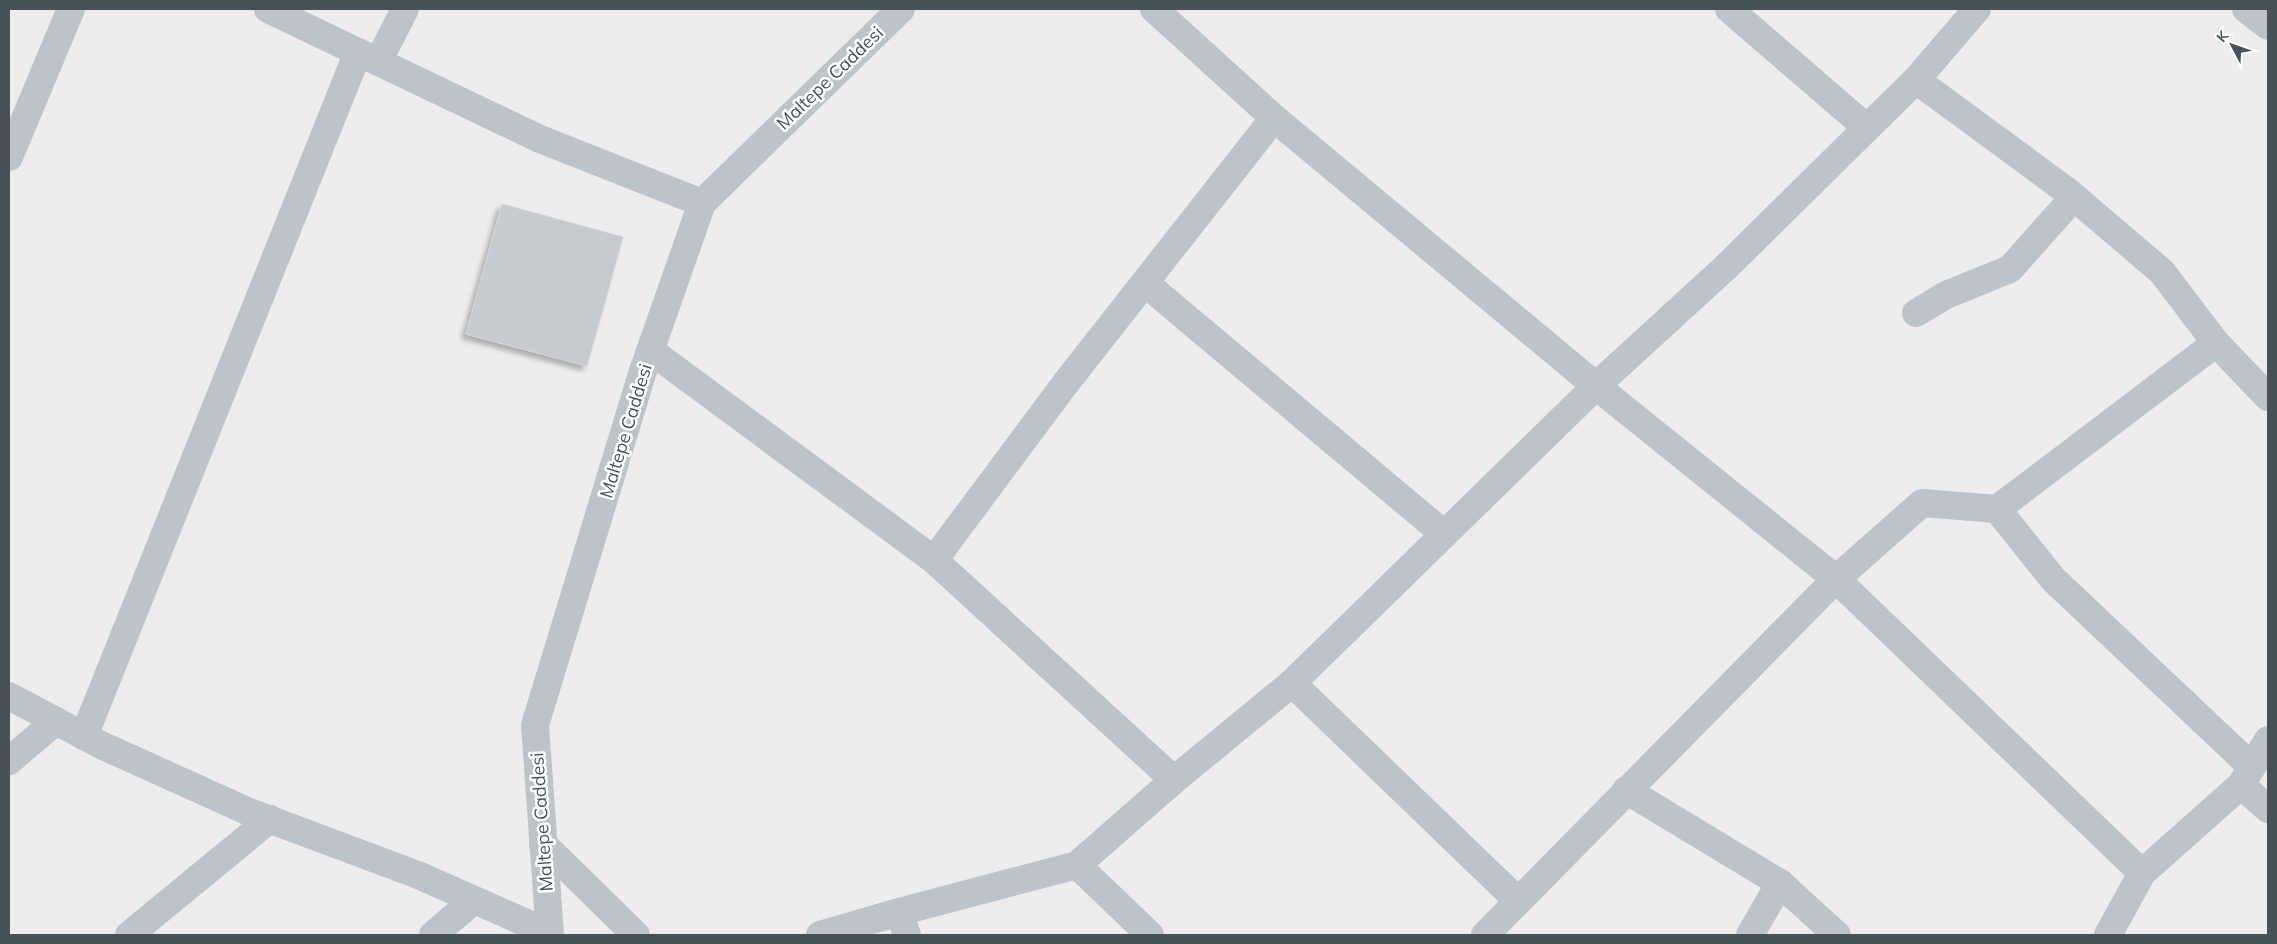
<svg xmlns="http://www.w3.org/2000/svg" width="2277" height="944" viewBox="0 0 2277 944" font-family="Mulish,sans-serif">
<defs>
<filter id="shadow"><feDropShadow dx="-4.5" dy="4.5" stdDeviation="2.5" flood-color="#0004"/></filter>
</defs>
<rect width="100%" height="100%" fill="#efeced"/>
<path fill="#c7cacf" stroke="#d1d3d7" filter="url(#shadow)" d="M 502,204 L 623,237 L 587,366 L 466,334 Z"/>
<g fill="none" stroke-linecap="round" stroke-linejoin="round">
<g stroke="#bcc4ca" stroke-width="28">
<path d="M 268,9 L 540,139 L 702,203"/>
<path d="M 1154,9 L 1274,118 L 1596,386 L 1836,579 L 2142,873"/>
<path d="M 1729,9 L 1867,128"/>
<path d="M 2246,9 L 2268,26"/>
<path d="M 378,62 L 405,9"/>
<path d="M 1916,80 L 2067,191 L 2162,272 L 2216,343 L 2268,397"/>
<path d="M 9,157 L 71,9"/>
<path d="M 1145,283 L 1444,534"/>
<path d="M 1916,313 L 1946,295 L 2010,269 L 2074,197"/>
<path d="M 651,351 L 934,560 L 1174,780"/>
<path d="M 1997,509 L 2053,579 L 2252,767"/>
<path d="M 934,560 L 1065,384 L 1274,118"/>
<path d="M 1292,683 L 1518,901"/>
<path d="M 9,696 L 101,745 L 247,811 L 418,875 L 549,933"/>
<path d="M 84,736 L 358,52"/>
<path d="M 9,761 L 56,721"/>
<path d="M 2241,785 L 2268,809"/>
<path d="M 1626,790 L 1780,883 L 1837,935"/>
<path d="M 543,844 L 636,935"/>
<path d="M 1077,865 L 1150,935"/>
<path d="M 899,912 L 907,935"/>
<path d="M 129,935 L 270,819"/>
<path d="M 433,935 L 474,900"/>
<path d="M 820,935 L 899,912 L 1077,865 L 1174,780 L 1292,683 L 1596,386 L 1726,267 L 1867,128 L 1916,80 L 1977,9"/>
<path d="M 1485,935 L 1836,579 L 1922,503 L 1997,509 L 2216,343"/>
<path d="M 1750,935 L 1780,883"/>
<path d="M 2108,935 L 2142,873 L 2241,785 L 2268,740"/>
</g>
<path stroke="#bcc4ca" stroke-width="28" d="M 550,935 L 535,725 L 642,374 L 702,203 L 901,9"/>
</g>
<g text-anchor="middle" stroke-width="5" stroke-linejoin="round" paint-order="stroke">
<g font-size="18" fill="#475158" stroke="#fff">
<text transform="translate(830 78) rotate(-44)" y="6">Maltepe Caddesi</text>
<text transform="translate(626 431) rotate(-73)" y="6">Maltepe Caddesi</text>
<text transform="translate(542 822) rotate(-94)" y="6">Maltepe Caddesi</text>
</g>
</g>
<rect width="2277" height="944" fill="none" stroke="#475158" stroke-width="20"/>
<g transform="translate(2232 45) rotate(311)" stroke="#ffffff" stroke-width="4" paint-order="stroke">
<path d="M0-4L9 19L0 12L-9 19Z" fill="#475158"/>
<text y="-8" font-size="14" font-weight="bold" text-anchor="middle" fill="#475158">K</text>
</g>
</svg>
